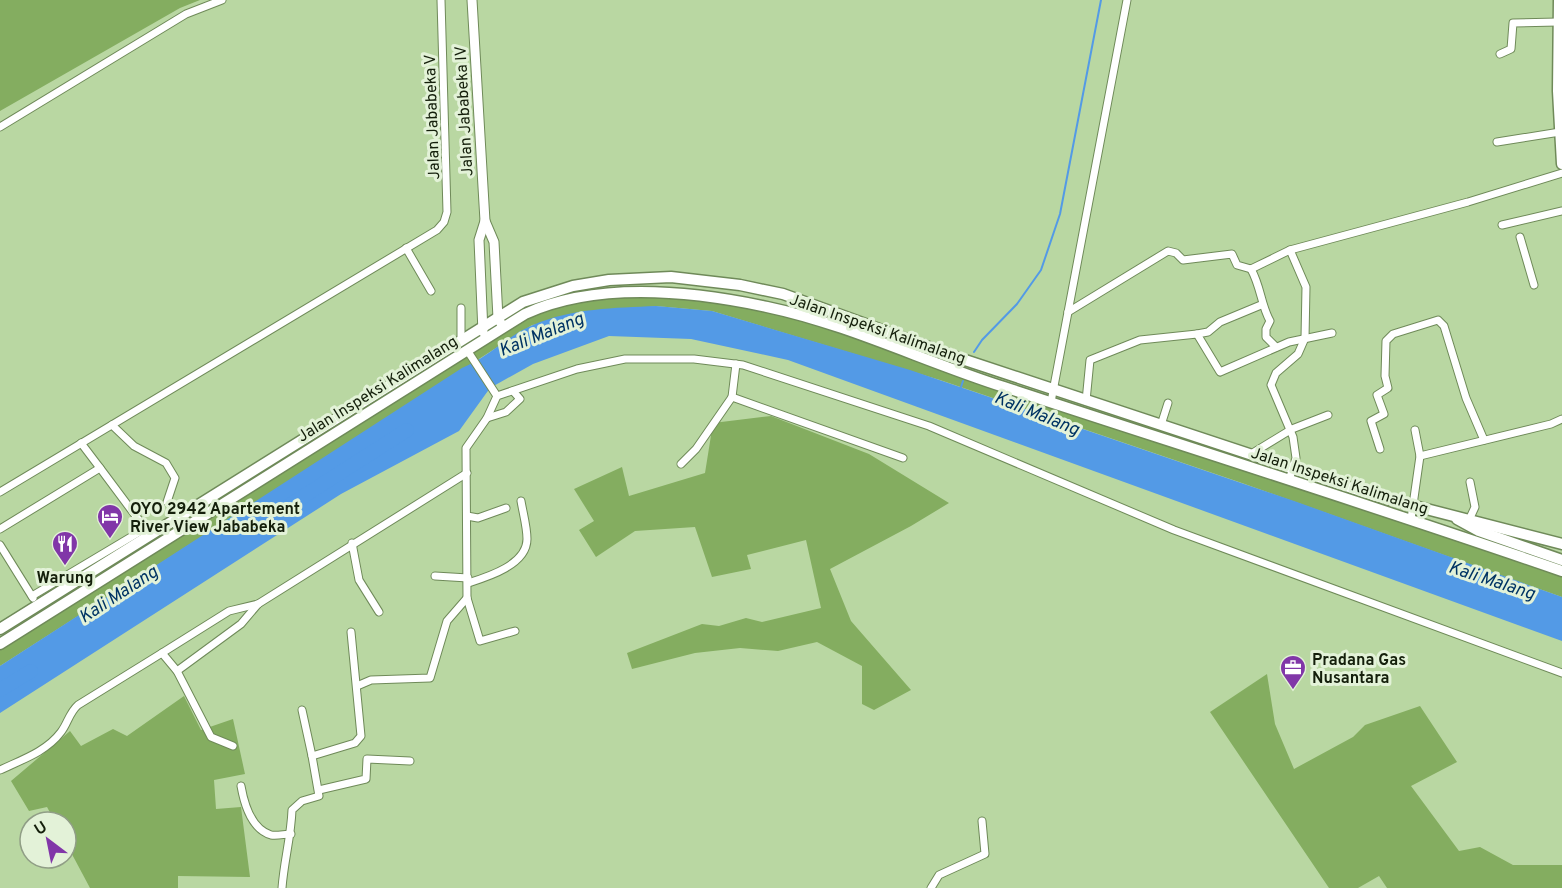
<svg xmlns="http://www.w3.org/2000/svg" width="1562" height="888" viewBox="0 0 1562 888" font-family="Overpass,sans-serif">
<rect width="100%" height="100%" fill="#b9d7a2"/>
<g fill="#84ad60">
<path d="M 0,0 L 200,0 L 180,8 L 0,111 Z"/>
<path d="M 643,294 L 767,307 L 1562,570 L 1562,597 L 1242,483 L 940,380 L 712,311 L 656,306 L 532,325 L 0,666 L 0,644 L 545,306 Z"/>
<path d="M 771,416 L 869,454 L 949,503 L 911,526 L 830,569 L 851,621 L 911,690 L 874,710 L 862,704 L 862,666 L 817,642 L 778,651 L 740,648 L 695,653 L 632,669 L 627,653 L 702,624 L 719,626 L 746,618 L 762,622 L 821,608 L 806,540 L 747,555 L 751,569 L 712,577 L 695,527 L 635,531 L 596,557 L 579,530 L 594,521 L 574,489 L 622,467 L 629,496 L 705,473 L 713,423 Z"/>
<path d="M 1267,674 L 1275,724 L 1294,769 L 1353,737 L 1365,725 L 1420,706 L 1457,762 L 1411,786 L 1459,851 L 1480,847 L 1513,865 L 1562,865 L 1562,888 L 1387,888 L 1379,876 L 1358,888 L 1329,888 L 1210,712 Z"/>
<path d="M 184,696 L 201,730 L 233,719 L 245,774 L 214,780 L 216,809 L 241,807 L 250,877 L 178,876 L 178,888 L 90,888 L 66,843 L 66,822 L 55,822 L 47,807 L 29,811 L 11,781 L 70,731 L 81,746 L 113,729 L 127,736 Z"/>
</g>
<path fill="#539ae6" d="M 656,306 L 712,311 L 910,370 L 1297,502 L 1562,597 L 1562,641 L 788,360 L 691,339 L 609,336 L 533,364 L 490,388 L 459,431 L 341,494 L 0,713 L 0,666 L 462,368 C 488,358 508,335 533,325 C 572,308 615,308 656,306 Z"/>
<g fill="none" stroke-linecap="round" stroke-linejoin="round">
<g stroke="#539ae6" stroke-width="2">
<path d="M 974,352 L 982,340 L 1017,304 L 1041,270 L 1060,214 L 1101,0"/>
<path d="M 960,390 L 963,381"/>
</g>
<g stroke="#539ae6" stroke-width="14">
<path d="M 257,526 L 407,430"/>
<path d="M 0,690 L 31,671"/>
</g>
<defs>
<g id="minor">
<path d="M 1500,54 L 1511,49 L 1513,23 L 1558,22"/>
<path d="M 0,127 L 186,14 L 222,0"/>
<path d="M 1497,142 L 1560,132"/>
<path d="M 1502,225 L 1562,211"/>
<path d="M 1520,237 L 1534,285"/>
<path d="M 406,248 L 431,291"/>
<path d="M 1251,269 C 1261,287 1261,305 1270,321 L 1266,329 L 1266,337 L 1276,347"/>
<path d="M 461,308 L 461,340"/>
<path d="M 1068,312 L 1168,251 L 1176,253 L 1183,260 L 1232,254 L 1237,265 L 1251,269 L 1290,250 L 1468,202 L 1562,173"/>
<path d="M 1197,334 L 1208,332 L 1220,322 L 1261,305"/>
<path d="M 467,350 L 497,396"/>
<path d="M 732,397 L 736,364"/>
<path d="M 1086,401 L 1090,360 L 1140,340 L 1197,334 L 1220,372 L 1289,342 L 1332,333"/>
<path d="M 1051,402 L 1127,0"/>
<path d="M 487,418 L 506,412 L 520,399 L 513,391"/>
<path d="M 112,425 L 134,446 L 166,463 L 175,478 L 167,502 L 180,509 L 183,514"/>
<path d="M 1161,425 L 1168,403"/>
<path d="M 81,443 L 100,468"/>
<path d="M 1380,449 L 1371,421 L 1384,414 L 1377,395 L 1388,388 L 1385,376 L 1386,341 L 1393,334 L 1438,320 L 1444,326 L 1466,398 L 1484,440"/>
<path d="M 1251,454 L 1292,429 L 1328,415"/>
<path d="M 1420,456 L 1551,424 L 1562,419"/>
<path d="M 681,464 L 696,449 L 732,397 L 903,458"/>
<path d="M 1289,480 L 1296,458 L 1293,437 L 1271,385 L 1276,373 L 1298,354 L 1305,338 L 1306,287 L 1290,250"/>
<path d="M 0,492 L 437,230 L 444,222 L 447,212 L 441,0"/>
<path d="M 467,516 L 478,518 L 506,508"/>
<path d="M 1411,519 L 1420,456 L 1415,430"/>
<path d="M 1469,520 L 1475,507 L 1470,482"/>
<path d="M 0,529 L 100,468 L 150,535"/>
<path d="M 352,543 L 359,580 L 379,612"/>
<path d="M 0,545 L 33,598"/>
<path d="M 435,576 L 468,578"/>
<path d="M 468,583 C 487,577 527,565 527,539 C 527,527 523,513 521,501"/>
<path d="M 32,596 L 146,528"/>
<path d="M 515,631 L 480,641 L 467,598 L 466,448 L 487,418 L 497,396 L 577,369 L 625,359 L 694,359 L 743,365 L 929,426 L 1174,530 L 1562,673"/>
<path d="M 162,653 L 229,611 L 258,604"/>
<path d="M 177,671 L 241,624 L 258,604 L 467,473"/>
<path d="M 357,686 L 371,680 L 430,678 L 447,621 L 467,598"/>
<path d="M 302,710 L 312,756"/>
<path d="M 0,770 C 21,760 46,752 61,732 C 68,723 69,713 78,705 L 162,653 L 177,671 L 211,737 L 233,746"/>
<path d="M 241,786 C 244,803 251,829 271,835 C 277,836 285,834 291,834"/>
<path d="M 319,790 L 366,779 L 367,759 L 410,761"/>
<path d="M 282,888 C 284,861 291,837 292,810 L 302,801 L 319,796 L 312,756 L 355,743 L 361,736 L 351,632"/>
<path d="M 931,888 L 939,875 L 985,854 L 982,821"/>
</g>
<g id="tertiary">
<path d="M 472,0 L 485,221 L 479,240 L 483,332"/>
<path d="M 485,221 L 494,242 L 498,318 L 503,327"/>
</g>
<path id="secondary" d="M 1457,519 L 1479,531 L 1562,560"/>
<g id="primary">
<path d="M 1559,0 L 1558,91 L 1562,164"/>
<path d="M 0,629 L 523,302 L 573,286 L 609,280 L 671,277 L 740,285 L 783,294 L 962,359 L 1376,496 L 1562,544"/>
<path d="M 0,644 L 525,314 C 597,281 692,291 767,307 C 848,324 925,362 1004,387 C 1190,448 1377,507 1562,571"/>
</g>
</defs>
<use href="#minor" stroke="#6f8a59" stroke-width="9"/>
<use href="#tertiary" stroke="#6f8a59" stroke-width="11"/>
<use href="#secondary" stroke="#6f8a59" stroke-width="13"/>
<use href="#primary" stroke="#6f8a59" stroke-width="13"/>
<use href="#minor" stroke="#fff" stroke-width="7"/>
<use href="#tertiary" stroke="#fff" stroke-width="9"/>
<use href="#secondary" stroke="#fff" stroke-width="10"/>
<use href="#primary" stroke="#fff" stroke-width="10"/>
</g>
<defs>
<symbol id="hotel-pin" viewBox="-11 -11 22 30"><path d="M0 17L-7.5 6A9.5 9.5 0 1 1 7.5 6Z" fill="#8136a8" stroke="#e3f2d8"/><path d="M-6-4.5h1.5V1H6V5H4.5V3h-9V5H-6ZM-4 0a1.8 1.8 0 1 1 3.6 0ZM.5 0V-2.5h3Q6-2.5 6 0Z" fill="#fff"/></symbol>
<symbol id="restaurant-pin" viewBox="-11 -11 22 30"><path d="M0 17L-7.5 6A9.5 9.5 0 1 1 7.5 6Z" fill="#8136a8" stroke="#e3f2d8"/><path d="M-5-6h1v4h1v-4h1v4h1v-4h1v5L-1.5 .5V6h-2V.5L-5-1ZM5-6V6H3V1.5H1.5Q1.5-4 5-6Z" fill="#fff"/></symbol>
<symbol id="office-pin" viewBox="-11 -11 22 30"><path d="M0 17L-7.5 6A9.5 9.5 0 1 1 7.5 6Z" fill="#8136a8" stroke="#e3f2d8"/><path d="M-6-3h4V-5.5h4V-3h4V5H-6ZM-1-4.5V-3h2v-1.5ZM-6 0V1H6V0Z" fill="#fff"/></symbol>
</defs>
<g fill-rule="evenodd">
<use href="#hotel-pin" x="95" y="502" width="30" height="40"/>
<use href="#restaurant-pin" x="50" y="529" width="30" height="40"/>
<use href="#office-pin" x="1278" y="653" width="30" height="40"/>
</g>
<g text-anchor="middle" stroke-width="6" stroke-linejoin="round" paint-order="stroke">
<g font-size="16" fill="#141f0b" stroke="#e3f2d8">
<text transform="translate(463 111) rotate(-93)" y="6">Jalan Jababeka IV</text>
<text transform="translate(431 117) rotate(-92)" y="6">Jalan Jababeka V</text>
<text transform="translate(878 328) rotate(19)" y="6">Jalan Inspeksi Kalimalang</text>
<text transform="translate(377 388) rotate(-32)" y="6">Jalan Inspeksi Kalimalang</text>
<text transform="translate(1340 480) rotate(18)" y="6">Jalan Inspeksi Kalimalang</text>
</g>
<g font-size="16" font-weight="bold" fill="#141f0b" stroke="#e3f2d8" text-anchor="start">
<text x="130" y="514">OYO 2942 Apartement<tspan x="130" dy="18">River View Jababeka</tspan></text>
<text x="65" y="583" text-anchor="middle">Warung</text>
<text x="1312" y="665">Pradana Gas<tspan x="1312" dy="18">Nusantara</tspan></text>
</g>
<g font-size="18" font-style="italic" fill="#003363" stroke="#e3f2d8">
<text transform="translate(541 334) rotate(-22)" y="6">Kali Malang</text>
<text transform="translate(1037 413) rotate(22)" y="6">Kali Malang</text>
<text transform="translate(1492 580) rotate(18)" y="6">Kali Malang</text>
<text transform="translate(118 594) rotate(-33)" y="6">Kali Malang</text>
</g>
</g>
<g transform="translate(48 840) rotate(328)"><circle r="28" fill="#e3f2d8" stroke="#909e86" stroke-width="1.5"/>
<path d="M0-4.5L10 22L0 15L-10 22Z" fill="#8136a8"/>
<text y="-9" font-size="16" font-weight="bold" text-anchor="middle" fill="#141f0b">U</text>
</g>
</svg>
